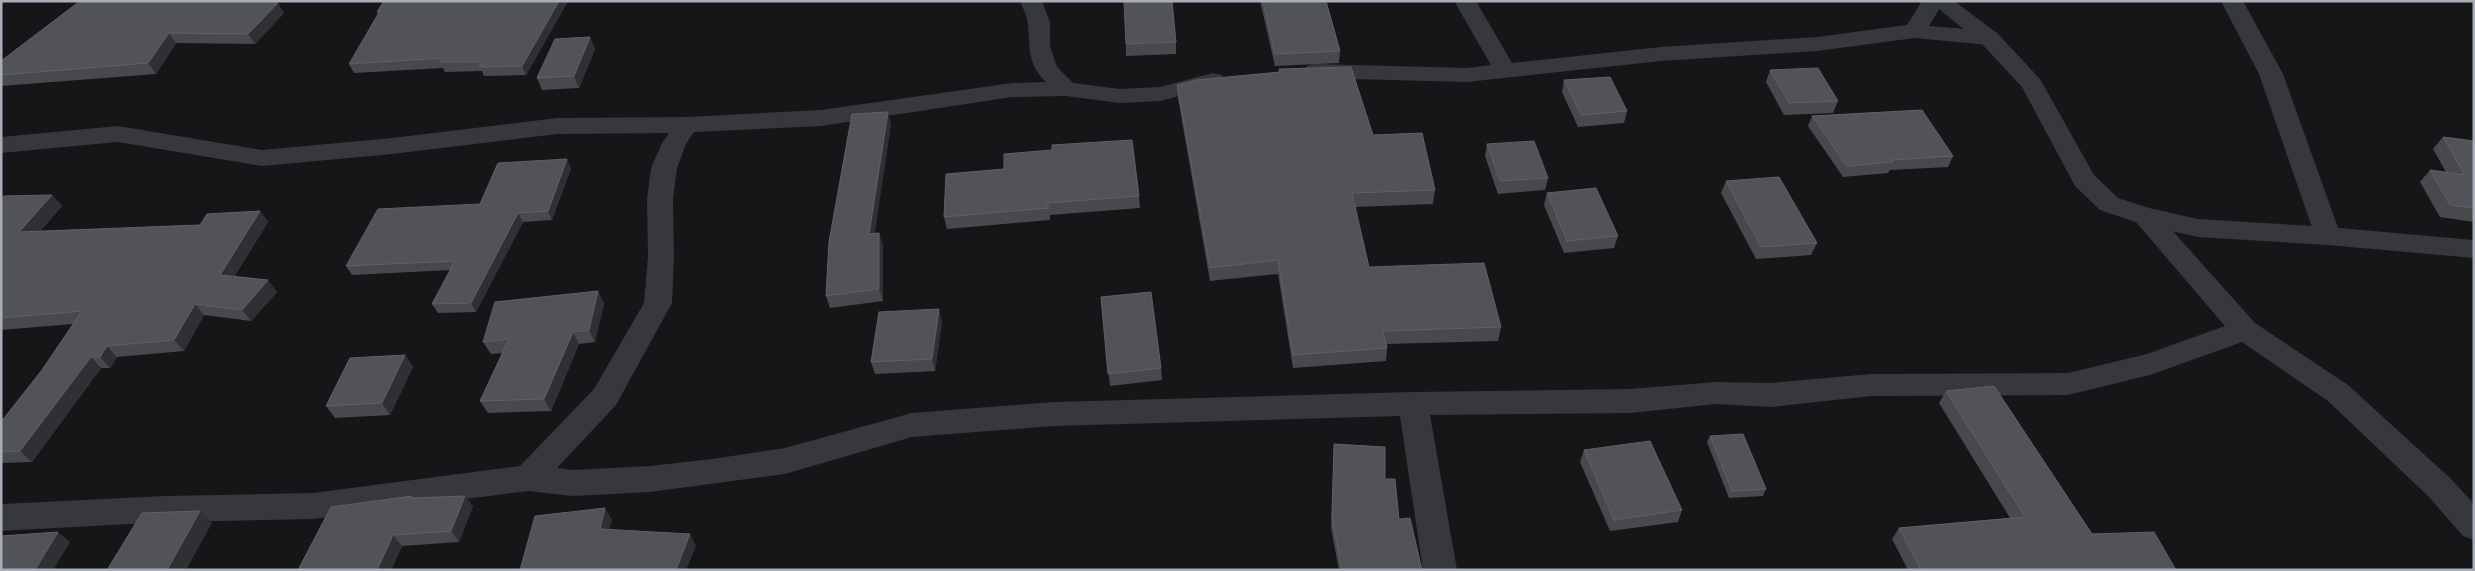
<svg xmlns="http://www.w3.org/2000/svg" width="2475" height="571" viewBox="0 0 2475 571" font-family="Manrope,sans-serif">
<rect width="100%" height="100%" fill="#161618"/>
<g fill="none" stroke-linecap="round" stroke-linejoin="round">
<g fill="#37383d" fill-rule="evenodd">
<path d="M 1020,1 L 1042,1 L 1050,22 L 1050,46 L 1057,67 L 1073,83 L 1120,89 L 1160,87 L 1213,73 L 1221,75 L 1225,80 L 1221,85 L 1160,101 L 1120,103 L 1066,96 L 1012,97 L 821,126 L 694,132 L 686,144 L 677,168 L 673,199 L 674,257 L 672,303 L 616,405 L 557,468 L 573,470 L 650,466 L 712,459 L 785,448 L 912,413 L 1054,402 L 1413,392 L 1630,389 L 1716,382 L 1771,383 L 1871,374 L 2068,373 L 2147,354 L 2225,326 L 2136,222 L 2132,216 L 2136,210 L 2145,207 L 2154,210 L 2255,323 L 2348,385 L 2451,479 L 2474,504 L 2474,540 L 2463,536 L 2429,497 L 2328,401 L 2242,342 L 2150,375 L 2068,395 L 1871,396 L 1771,407 L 1716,404 L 1630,413 L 1430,415 L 1457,570 L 1423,570 L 1400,416 L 1054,426 L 912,437 L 785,474 L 650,492 L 573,496 L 528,491 L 313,519 L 166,522 L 1,531 L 1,504 L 166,496 L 313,493 L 520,466 L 594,389 L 644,303 L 648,257 L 647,199 L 651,168 L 662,143 L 669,133 L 557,134 L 392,154 L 262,166 L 118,142 L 1,153 L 1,137 L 118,126 L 262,150 L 392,138 L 557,118 L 687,117 L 821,110 L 1012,83 L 1046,82 C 1027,63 1030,48 1028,24 C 1027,16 1023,8 1020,1 Z"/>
<path d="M 1454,1 L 1476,1 L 1512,63 L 1661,47 L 1817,37 L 1907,25 L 1922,1 L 1944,1 L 1929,26 L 1989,31 L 1997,33 L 2000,38 L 1997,43 L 1989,45 L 1915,38 L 1817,51 L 1661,61 L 1467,82 L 1315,78 L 1307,76 L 1303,71 L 1307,66 L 1315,64 L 1467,68 L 1491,65 Z"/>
<path d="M 2221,1 L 2243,1 L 2283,74 L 2341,236 L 2337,243 L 2328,245 L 2319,243 L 2315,236 L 2259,74 Z"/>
</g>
<path fill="#37383d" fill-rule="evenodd" d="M 1929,1 L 1954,1 L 1997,33 L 2040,79 L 2094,175 L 2118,198 L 2149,208 L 2198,219 L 2328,227 L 2474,240 L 2474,258 L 2328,245 L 2198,237 L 2145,225 L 2100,210 L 2075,186 L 2022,87 L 1981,43 Z"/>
</g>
<g fill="#47494d">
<path d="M 568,1 L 526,75 L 484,76 L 482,71 L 445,72 L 443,68 L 354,73 L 349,64 L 378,14 L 377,12 Z"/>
<path d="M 1260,1 L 1326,1 L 1340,51 L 1339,63 L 1275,66 Z"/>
<path d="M 284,13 L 255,44 L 176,43 L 156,74 L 1,86 L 1,61 Z"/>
<path d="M 590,37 L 595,49 L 579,88 L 542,90 L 537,78 Z"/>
<path d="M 1176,42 L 1176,54 L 1126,56 L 1126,44 Z"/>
<path d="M 1279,69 L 1373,135 L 1435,190 L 1433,204 L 1355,207 L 1369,267 L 1501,327 L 1498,341 L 1386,344 L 1387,348 L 1386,361 L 1293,368 L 1278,274 L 1210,281 L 1178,98 L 1177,85 L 1279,72 Z"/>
<path d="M 1770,70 L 1838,101 L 1833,113 L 1784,115 L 1766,82 Z"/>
<path d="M 1564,80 L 1627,111 L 1624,123 L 1578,127 L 1562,92 Z"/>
<path d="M 1812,116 L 1953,156 L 1948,167 L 1890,170 L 1888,173 L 1843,177 L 1808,126 Z"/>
<path d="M 891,124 L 874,233 L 883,245 L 883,301 L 830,308 L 826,296 Z"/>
<path d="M 2443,137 L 2474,141 L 2474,222 L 2440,217 L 2420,182 L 2430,170 L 2446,172 L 2433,149 Z"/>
<path d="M 1487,144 L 1548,178 L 1545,190 L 1498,194 L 1485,156 Z"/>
<path d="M 571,168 L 552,220 L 523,222 L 476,312 L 438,313 L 432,304 L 450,270 L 352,275 L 346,266 L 480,204 Z"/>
<path d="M 1004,169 L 1139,196 L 1140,208 L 1050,215 L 1050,220 L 947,229 L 944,217 Z"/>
<path d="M 1726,181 L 1817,243 L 1811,255 L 1756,259 L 1721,193 Z"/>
<path d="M 1547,193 L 1618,236 L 1614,248 L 1564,253 L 1544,205 Z"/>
<path d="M 52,195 L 62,206 L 40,231 L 200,225 L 260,211 L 268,222 L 234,277 L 277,292 L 251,321 L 204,315 L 184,351 L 117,357 L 110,368 L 101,368 L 32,462 L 1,463 L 1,422 L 42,370 L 73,324 L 1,330 L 1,198 Z"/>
<path d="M 1101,297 L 1161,368 L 1162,380 L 1110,386 Z"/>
<path d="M 604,303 L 595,342 L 579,344 L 551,411 L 488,413 L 480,401 L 503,353 L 491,354 L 483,342 Z"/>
<path d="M 942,321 L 935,371 L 875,374 L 871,362 Z"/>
<path d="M 405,355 L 413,367 L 390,415 L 335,418 L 326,406 Z"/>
<path d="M 1946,391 L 2092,534 L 2176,570 L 1908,570 L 1892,539 L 1899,528 L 2010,518 L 1939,403 Z"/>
<path d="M 1710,436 L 1766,489 L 1763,496 L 1729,498 L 1707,442 Z"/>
<path d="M 1334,444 L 1385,479 L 1399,519 L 1422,570 L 1339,570 L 1331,528 Z"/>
<path d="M 1584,450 L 1682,510 L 1678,522 L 1610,531 L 1580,462 Z"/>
<path d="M 412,496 L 413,498 L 473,506 L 459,542 L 402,546 L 391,570 L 298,570 Z"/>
</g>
<g fill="#2f3033">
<path d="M 559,1 L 568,1 L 526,75 L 522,66 Z"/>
<path d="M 278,3 L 284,13 L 255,44 L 248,34 Z"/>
<path d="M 169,33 L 176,43 L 156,74 L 148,63 Z"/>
<path d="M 590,37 L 595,49 L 579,88 L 574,76 Z"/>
<path d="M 888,112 L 891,124 L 873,246 L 869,234 Z"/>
<path d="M 567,159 L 571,168 L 552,220 L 548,211 Z"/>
<path d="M 52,195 L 62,206 L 29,243 L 19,232 Z"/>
<path d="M 260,211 L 268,222 L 228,286 L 220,275 Z"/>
<path d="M 518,213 L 523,222 L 476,312 L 471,303 Z"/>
<path d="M 879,233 L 883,245 L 883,301 L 879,289 Z"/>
<path d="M 268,280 L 277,292 L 251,321 L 242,310 Z"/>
<path d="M 598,291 L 604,303 L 595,342 L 589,330 Z"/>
<path d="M 195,304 L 204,315 L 184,351 L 174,340 Z"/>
<path d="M 939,309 L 942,321 L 935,371 L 932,359 Z"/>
<path d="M 573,332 L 579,344 L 551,411 L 544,399 Z"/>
<path d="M 107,346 L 117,357 L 110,368 L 100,357 Z"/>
<path d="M 405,355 L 413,367 L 390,415 L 382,403 Z"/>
<path d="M 91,357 L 101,368 L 32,462 L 20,451 Z"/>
<path d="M 465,496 L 473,506 L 459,542 L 451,531 Z"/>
<path d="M 605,508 L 612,520 L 607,541 L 600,529 Z"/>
<path d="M 200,511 L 212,523 L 186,570 L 167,570 Z"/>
<path d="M 58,532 L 70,542 L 53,570 L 35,570 Z"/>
<path d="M 690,534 L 696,546 L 686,570 L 676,570 Z"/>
<path d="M 393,535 L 402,546 L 391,570 L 377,570 Z"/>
</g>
<g fill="#525359" stroke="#5f6168">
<path d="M 80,1 L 211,1 L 278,3 L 248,34 L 169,33 L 148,63 L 1,75 L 1,61 Z"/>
<path d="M 384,1 L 559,1 L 522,66 L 479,67 L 482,62 L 440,62 L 443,58 L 349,64 L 380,11 L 377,12 Z"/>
<path d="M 1124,1 L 1172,1 L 1176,42 L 1126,44 Z"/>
<path d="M 1263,1 L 1326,1 L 1340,51 L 1275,54 Z"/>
<path d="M 590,37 L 574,76 L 537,78 L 555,39 Z"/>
<path d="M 1351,67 L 1373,135 L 1422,133 L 1435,190 L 1352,193 L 1369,267 L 1484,263 L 1501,327 L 1383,331 L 1387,348 L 1293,355 L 1278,260 L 1210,268 L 1177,85 L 1196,80 L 1280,72 L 1279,69 Z"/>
<path d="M 1818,68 L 1838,101 L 1789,103 L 1770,70 Z"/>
<path d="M 1610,77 L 1627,111 L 1581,115 L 1564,80 Z"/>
<path d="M 1922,110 L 1953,156 L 1891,160 L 1893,162 L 1847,166 L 1812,116 Z"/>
<path d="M 888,112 L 869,234 L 879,233 L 879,289 L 826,296 L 829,242 L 852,114 Z"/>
<path d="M 2443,137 L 2474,141 L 2474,208 L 2450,205 L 2430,170 L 2465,175 Z"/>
<path d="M 1132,140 L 1139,196 L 1048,203 L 1048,208 L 944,217 L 946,174 L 1004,169 L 1004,154 L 1052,150 L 1052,145 Z"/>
<path d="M 1534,141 L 1548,178 L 1500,181 L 1487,144 Z"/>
<path d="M 567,159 L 548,211 L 518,213 L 471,303 L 432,304 L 455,261 L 346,266 L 378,209 L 480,204 L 498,163 Z"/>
<path d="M 1779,177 L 1817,243 L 1761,247 L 1726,181 Z"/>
<path d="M 1596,188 L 1618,236 L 1567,241 L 1547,193 Z"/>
<path d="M 52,195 L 19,232 L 200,225 L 207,214 L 260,211 L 220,275 L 268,280 L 242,310 L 195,304 L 174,340 L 107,346 L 100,357 L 91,357 L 20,451 L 1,452 L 1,422 L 42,370 L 82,311 L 1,318 L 1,198 L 4,196 Z"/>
<path d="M 598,291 L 589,330 L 573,332 L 544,399 L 480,401 L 509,339 L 483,342 L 495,302 Z"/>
<path d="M 1151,292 L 1161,368 L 1108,374 L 1101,297 Z"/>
<path d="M 939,309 L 932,359 L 871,362 L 879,312 Z"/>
<path d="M 405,355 L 382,403 L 326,406 L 350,358 Z"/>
<path d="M 1994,386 L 2092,534 L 2154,532 L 2176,570 L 1921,570 L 1899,528 L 2025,517 L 1946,391 Z"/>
<path d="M 1743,434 L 1766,489 L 1732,491 L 1710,436 Z"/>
<path d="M 1650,441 L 1682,510 L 1614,520 L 1584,450 Z"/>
<path d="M 1334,444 L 1385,447 L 1385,479 L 1395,479 L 1399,519 L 1410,518 L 1422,570 L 1342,570 L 1332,517 Z"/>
<path d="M 412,496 L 411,498 L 465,496 L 451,531 L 393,535 L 377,570 L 298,570 L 331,507 Z"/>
<path d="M 605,508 L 600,529 L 690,534 L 676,570 L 520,570 L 535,516 Z"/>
<path d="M 200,511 L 167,570 L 107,570 L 142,513 Z"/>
<path d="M 58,532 L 35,570 L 1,570 L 1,536 Z"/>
</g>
<rect width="2475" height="571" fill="none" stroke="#a8adb8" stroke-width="5"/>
</svg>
